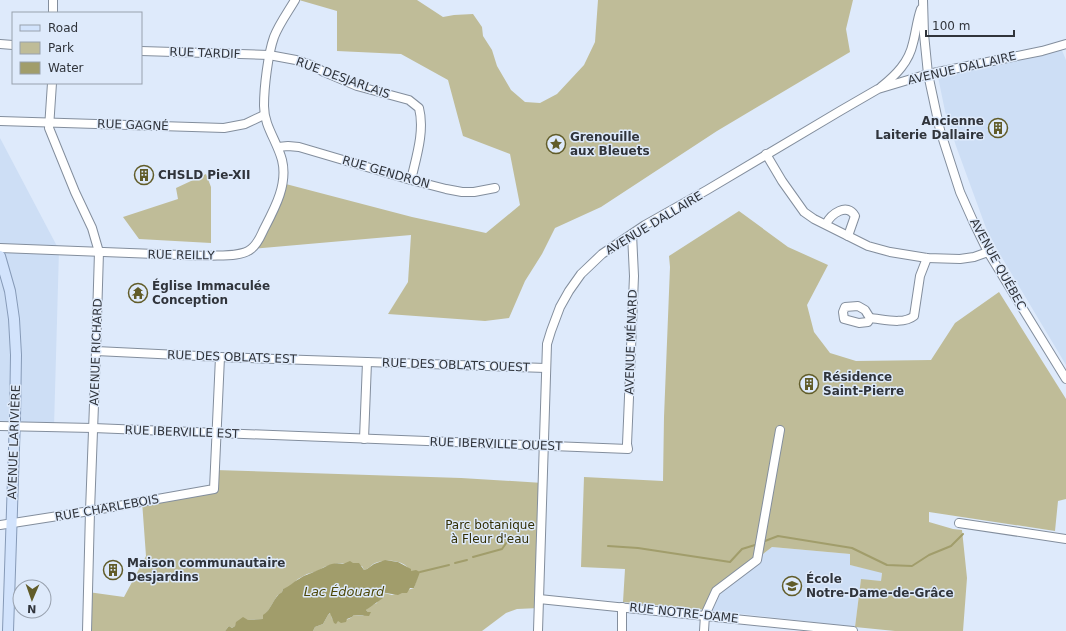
<svg xmlns="http://www.w3.org/2000/svg" width="1066" height="631" viewBox="0 0 1066 631" font-family="'DejaVu Sans',sans-serif">
<rect width="100%" height="100%" fill="#deeafb"/>
<g fill="#cddef5">
<path d="M 1061,48 L 1066,60 L 1066,365 L 998,251 L 986,228 L 956,146 L 945,111 L 938,77 L 1000,64 Z"/>
<path d="M 0,138 L 59,250 L 54,427 L 0,426 Z"/>
<path d="M 772,547 L 850,554 L 850,565 L 882,572 L 881,581 L 861,580 L 855,627 L 707,610 L 716,591 Z"/>
</g>
<g fill="#bfbc98">
<path d="M 299,0 L 417,0 L 443,17 L 454,15 L 473,14 L 482,27 L 483,36 L 492,50 L 497,66 L 511,90 L 525,102 L 540,103 L 557,94 L 584,65 L 595,42 L 598,0 L 853,0 L 846,29 L 850,52 L 717,131 L 601,207 L 555,228 L 542,254 L 525,281 L 509,318 L 485,321 L 388,314 L 408,282 L 411,235 L 251,249 L 282,183 L 412,217 L 486,233 L 520,205 L 510,154 L 463,136 L 448,80 L 401,54 L 337,51 L 337,11 Z"/>
<path d="M 206,174 L 211,187 L 211,243 L 139,239 L 123,217 L 178,199 L 176,188 Z"/>
<path d="M 739,211 L 788,247 L 828,265 L 807,305 L 814,332 L 830,353 L 856,361 L 931,360 L 955,323 L 999,292 L 1066,399 L 1066,499 L 1058,501 L 1055,531 L 929,512 L 929,522 L 953,529 L 962,530 L 967,578 L 963,631 L 895,631 L 855,627 L 861,579 L 881,581 L 882,573 L 850,565 L 850,554 L 772,547 L 716,591 L 707,610 L 623,602 L 625,569 L 581,567 L 584,477 L 663,481 L 664,417 L 670,267 L 669,256 Z"/>
<path d="M 215,470 L 461,478 L 543,483 L 539,608 L 517,609 L 506,613 L 482,631 L 313,631 L 315,627 L 323,624 L 328,615 L 331,613 L 332,619 C 339,622 349,621 354,615 L 363,616 L 368,612 L 366,610 L 370,606 L 377,603 L 380,592 L 392,595 L 414,588 L 417,578 L 414,571 L 411,571 C 404,560 387,558 375,563 C 371,565 369,569 364,570 L 362,566 L 338,563 L 324,567 L 318,571 L 307,574 L 298,579 L 288,588 L 283,589 L 282,592 L 277,596 L 263,619 L 248,620 L 241,619 L 237,622 L 235,626 L 232,628 L 229,626 L 225,631 L 87,631 L 88,592 L 124,597 L 146,556 L 142,501 L 214,489 Z"/>
</g>
<path fill="#a19d6b" d="M 385,560 L 398,562 L 411,569 L 411,571 L 416,570 L 420,572 L 414,588 L 410,588 L 407,593 L 402,593 L 398,595 L 380,592 L 383,598 L 366,610 L 368,612 L 371,612 L 369,616 L 354,615 L 352,617 L 347,619 L 346,622 L 341,623 L 338,621 L 336,624 L 334,623 L 330,613 L 328,615 L 323,624 L 315,627 L 313,631 L 225,631 L 229,626 L 232,628 L 235,626 L 236,622 L 243,617 L 248,620 L 263,619 L 263,615 C 271,611 273,597 282,592 L 283,589 C 289,587 293,582 299,579 C 304,575 310,574 316,571 C 326,567 332,561 343,564 L 350,561 L 353,563 L 359,563 L 364,570 L 367,569 L 374,564 Z"/>
<g fill="none" stroke-linecap="round" stroke-linejoin="round">
<g stroke="#a19d6b" stroke-width="2">
<path d="M 765,541 L 778,536 L 852,548 L 887,565 L 912,566 L 929,555 L 951,546 L 963,534"/>
<path d="M 608,546 L 638,548 L 730,562 L 742,549 L 755,545"/>
<path d="M 473,557 L 502,549 L 509,539"/>
<path d="M 455,563 L 467,560"/>
<path d="M 420,572 L 449,565"/>
</g>
<defs>
<g id="minor">
<path d="M 923,0 L 924,34 L 928,74 L 940,130 L 960,192 L 973,221 L 988,252 L 1066,379"/>
<path d="M 53,13 L 53,0"/>
<path d="M 0,44 L 13,45"/>
<path d="M 141,51 L 269,55 L 296,60 L 311,65 L 324,72 L 357,86 L 409,100 L 419,108 C 425,131 416,158 411,180"/>
<path d="M 52,83 L 49,128 L 75,192 L 92,228 L 99,252 L 96,351 L 90,511 L 87,631"/>
<path d="M 881,87 C 896,75 909,62 913,43 C 916,32 917,20 921,9"/>
<path d="M 0,121 L 224,128 L 245,124 L 264,115"/>
<path d="M 278,147 L 288,146 L 299,147 L 411,180 L 446,189 L 462,192 L 474,192 L 495,188"/>
<path d="M 766,154 L 782,181 L 804,212 L 814,219 L 868,246 L 890,252 L 927,258 L 960,259 L 974,257 L 988,252"/>
<path d="M 826,224 C 831,214 847,202 855,216 L 848,236"/>
<path d="M 0,248 L 207,256 C 219,255 242,257 251,249 C 258,244 261,235 264,229 C 275,208 288,184 282,160 C 277,141 264,126 264,106 C 264,87 268,54 274,37 C 279,24 288,12 295,0"/>
<path d="M 858,306 L 865,310 L 870,318 L 868,322 L 859,323 L 844,319 L 843,312 L 845,307 Z"/>
<path d="M 870,318 C 883,319 903,325 914,316 L 920,276 L 927,258"/>
<path d="M 96,351 L 220,357 L 546,368"/>
<path d="M 0,426 L 93,428 L 628,449 L 627,444 L 628,421 L 634,276 L 632,234"/>
<path d="M 364,439 L 367,362"/>
<path d="M 959,523 L 1066,539"/>
<path d="M 0,525 L 90,511 L 214,489 L 220,357"/>
<path d="M 539,599 L 853,631"/>
<path d="M 538,631 L 547,344 L 551,331 L 560,307 L 569,291 L 581,274 L 602,254 L 645,225 L 707,190 L 840,111 L 878,89 L 928,74 L 1042,51 L 1066,44"/>
<path d="M 622,631 L 622,607"/>
<path d="M 704,631 L 705,615 L 716,591 L 757,560 L 780,430"/>
</g>
<path id="major" d="M 0,256 L 10,291 L 14,319 L 16,355 L 15,418 L 8,631"/>
</defs>
<use href="#minor" stroke="#838e9d" stroke-width="10"/>
<use href="#major" stroke="#869ab7" stroke-width="12"/>
<use href="#minor" stroke="#fff" stroke-width="8"/>
<use href="#major" stroke="#d2e3fc" stroke-width="10"/>
</g>
<defs>
<symbol id="building-ring" viewBox="-11 -11 22 22"><circle r="9.5" fill="#deeafb" stroke="#615c29" stroke-width="1.5"/><path d="M-4-6H4V6H1V3H-1V6H-4ZM-2.5-4.3h1.7v1.8h-1.7ZM.8-4.3h1.7v1.8H.8ZM-2.5-1h1.7V.8h-1.7ZM.8-1h1.7V.8H.8Z" fill="#615c29"/></symbol>
<symbol id="sight-ring" viewBox="-11 -11 22 22"><circle r="9.5" fill="#deeafb" stroke="#615c29" stroke-width="1.5"/><path d="M0-6L1.8-2.2L6-1.7L2.9 1.2L3.7 5.4L0 3.3L-3.7 5.4L-2.9 1.2L-6-1.7L-1.8-2.2Z" fill="#615c29"/></symbol>
<symbol id="temple-ring" viewBox="-11 -11 22 22"><circle r="9.5" fill="#deeafb" stroke="#615c29" stroke-width="1.5"/><path d="M0-6L5-2H3V0L6.5 2.5H4V6H1.5V3h-3V6H-4V2.5H-6.5L-3 0V-2H-5Z" fill="#615c29"/></symbol>
<symbol id="school-ring" viewBox="-11 -11 22 22"><circle r="9.5" fill="#deeafb" stroke="#615c29" stroke-width="1.5"/><path d="M0-5L7-2L0 1L-7-2ZM-4 1L0 2.5L4 1V4Q0 6-4 4Z" fill="#615c29"/></symbol>
</defs>
<g fill-rule="evenodd">
<use href="#building-ring" x="987" y="117" width="22" height="22"/>
<use href="#sight-ring" x="545" y="133" width="22" height="22"/>
<use href="#building-ring" x="133" y="164" width="22" height="22"/>
<use href="#temple-ring" x="127" y="282" width="22" height="22"/>
<use href="#building-ring" x="798" y="373" width="22" height="22"/>
<use href="#building-ring" x="102" y="559" width="22" height="22"/>
<use href="#school-ring" x="781" y="575" width="22" height="22"/>
</g>
<g text-anchor="middle" stroke-width="3" stroke-linejoin="round" paint-order="stroke">
<g font-size="12" fill="#30343b" stroke="#deeafb">
<text transform="translate(205 53) rotate(2)" y="4">RUE TARDIF</text>
<text transform="translate(962 68) rotate(-13)" y="4">AVENUE DALLAIRE</text>
<text transform="translate(343 78) rotate(20)" y="4">RUE DESJARLAIS</text>
<text transform="translate(133 125) rotate(2)" y="4">RUE GAGNÉ</text>
<text transform="translate(386 172) rotate(16)" y="4">RUE GENDRON</text>
<text transform="translate(654 223) rotate(-31)" y="4">AVENUE DALLAIRE</text>
<text transform="translate(181 255) rotate(1)" y="4">RUE REILLY</text>
<text transform="translate(998 264) rotate(61)" y="4">AVENUE QUÉBEC</text>
<text transform="translate(631 342) rotate(-88)" y="4">AVENUE MÉNARD</text>
<text transform="translate(96 352) rotate(-88)" y="4">AVENUE RICHARD</text>
<text transform="translate(232 357) rotate(2)" y="4">RUE DES OBLATS EST</text>
<text transform="translate(456 365) rotate(2)" y="4">RUE DES OBLATS OUEST</text>
<text transform="translate(182 432) rotate(2)" y="4">RUE IBERVILLE EST</text>
<text transform="translate(14 442) rotate(-88)" y="4">AVENUE LARIVIÈRE</text>
<text transform="translate(496 444) rotate(2)" y="4">RUE IBERVILLE OUEST</text>
<text transform="translate(107 508) rotate(-10)" y="4">RUE CHARLEBOIS</text>
<text transform="translate(684 613) rotate(6)" y="4">RUE NOTRE-DAME</text>
</g>
<g font-size="12" font-weight="bold" fill="#30343b" stroke="#deeafb" text-anchor="start">
<text x="984" y="125" text-anchor="end">Ancienne<tspan x="984" dy="14">Laiterie Dallaire</tspan></text>
<text x="570" y="141">Grenouille<tspan x="570" dy="14">aux Bleuets</tspan></text>
<text x="158" y="179">CHSLD Pie-XII</text>
<text x="152" y="290">Église Immaculée<tspan x="152" dy="14">Conception</tspan></text>
<text x="823" y="381">Résidence<tspan x="823" dy="14">Saint-Pierre</tspan></text>
<text x="127" y="567">Maison communautaire<tspan x="127" dy="14">Desjardins</tspan></text>
<text x="806" y="583">École<tspan x="806" dy="14">Notre-Dame-de-Grâce</tspan></text>
</g>
<g font-size="12" fill="#322e03" stroke="#deeafb">
<text x="490" y="529">Parc botanique<tspan x="490" dy="14">à Fleur d'eau</tspan></text>
</g>
<g font-size="13" font-style="italic" fill="#4e4809" stroke="#deeafb">
<text x="344" y="596">Lac Édouard</text>
</g>
</g>
<rect x="12" y="12" width="130" height="72" fill="#deeafb" stroke="#98a1ae"/>
<rect x="20" y="25" width="20" height="6" fill="#d2e3fc" stroke="#98a1ae"/>
<text x="48" y="32" font-size="12" fill="#30343b">Road</text>
<rect x="20" y="42" width="20" height="12" fill="#bfbc98" stroke="#98a1ae"/>
<text x="48" y="52" font-size="12" fill="#30343b">Park</text>
<rect x="20" y="62" width="20" height="12" fill="#a19d6b" stroke="#98a1ae"/>
<text x="48" y="72" font-size="12" fill="#30343b">Water</text>
<g transform="translate(32 599) rotate(182)"><circle r="19" fill="#deeafb" stroke="#98a1ae"/>
<path d="M0-3L7 15L0 10L-7 15Z" fill="#615c29"/>
<text y="-6" font-size="11" font-weight="bold" text-anchor="middle" fill="#30343b">N</text>
</g>
<path d="M926 30v6h88v-6" fill="none" stroke="#30343b" stroke-width="2"/>
<text x="932" y="30" font-size="12" fill="#30343b" stroke="#deeafb" stroke-width="3" paint-order="stroke">100 m</text>
</svg>
